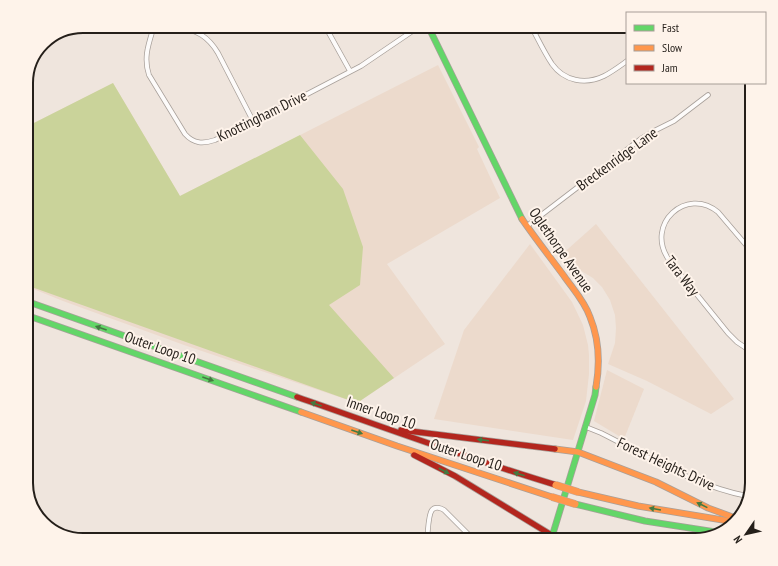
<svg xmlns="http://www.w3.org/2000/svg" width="778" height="566" viewBox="0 0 778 566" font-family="'PT Sans Narrow',sans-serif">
<rect width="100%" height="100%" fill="#efe5dd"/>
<g fill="#ecdacc">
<path d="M 438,65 L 479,147 L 477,149 L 500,198 L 387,264 L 445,344 L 357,403 L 184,345 L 63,301 L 26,286 L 26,127 L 113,83 L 180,196 Z"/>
<path d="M 596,224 L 734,399 L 711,414 L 647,381 L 608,364 L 615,343 L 616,328 L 615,315 L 610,300 L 602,287 L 593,278 L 583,272 L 573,267 L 559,257 Z"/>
<path d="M 530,244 L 572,302 L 583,325 L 588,345 L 589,355 L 589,374 L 586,401 L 573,440 L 434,419 L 464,330 Z"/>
<path d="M 607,370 L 644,389 L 624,439 L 594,421 Z"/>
</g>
<path fill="#cad39a" d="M 113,83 L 180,196 L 300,135 L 343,189 L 363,247 L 360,285 L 329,305 L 394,378 L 357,403 L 26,285 L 26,127 Z"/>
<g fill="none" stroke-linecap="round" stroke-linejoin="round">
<defs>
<g id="street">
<path d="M 154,26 C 149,43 143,57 149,75 L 185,134 C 194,144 203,144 215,140 L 292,102 L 361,66 L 420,26"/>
<path d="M 179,26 C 197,31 208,36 218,53 L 253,121"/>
<path d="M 325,26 L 350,71"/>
<path d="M 531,26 C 538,39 544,52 552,64 C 564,81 585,85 604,76 C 612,72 620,66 627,61"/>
<path d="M 527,226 L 642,138 L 652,132 L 674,121 L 708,95"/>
<path d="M 752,252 L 718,212 C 687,186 644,224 669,260 L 728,333 L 737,342 L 752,352"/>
<path d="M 586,427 L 601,433 C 649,457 695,486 747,496"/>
<path d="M 427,540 C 428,533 428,515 432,510 C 435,506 441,508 444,510 L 474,540"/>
</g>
<g id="fast">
<path d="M 428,26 L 522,219"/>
<path d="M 26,301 L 297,397"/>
<path d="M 26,315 L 301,412"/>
<path d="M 575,504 L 645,521 L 722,533"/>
<path d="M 551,540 L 595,395 L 596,387"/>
<path d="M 680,540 L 700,539"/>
</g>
<g id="slow">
<path d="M 522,219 C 535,238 550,257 564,276 C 573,289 585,302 590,317 C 599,339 600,364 596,387"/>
<path d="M 301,412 L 397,446 L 552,497"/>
<path d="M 555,449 L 578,452 L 656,482 L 708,508 L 738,519"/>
<path d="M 578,492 L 638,506 L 735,522"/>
</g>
<g id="jam">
<path d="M 297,397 C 383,427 469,459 556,485"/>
<path d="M 401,430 L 555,449"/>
<path d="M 414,455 L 455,476 L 553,536 L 563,540"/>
</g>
</defs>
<use href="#street" stroke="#a8a09a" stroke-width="5.5"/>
<use href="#fast" stroke="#a8a09a" stroke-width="7"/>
<use href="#slow" stroke="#a8a09a" stroke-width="7"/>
<use href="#jam" stroke="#a8a09a" stroke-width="7"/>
<use href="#street" stroke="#fdfbfa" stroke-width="4"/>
<use href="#fast" stroke="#63d668" stroke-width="5.5"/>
<use href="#slow" stroke="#ff974d" stroke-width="5.5"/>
<use href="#jam" stroke="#b3261e" stroke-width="5.5"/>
<defs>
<path id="rail" d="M 33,509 L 53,530"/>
</defs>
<use href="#rail" stroke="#c3c0be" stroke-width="3"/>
<use href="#rail" stroke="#fef3ea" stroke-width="1.5" stroke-dasharray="4.5" stroke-linecap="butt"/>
<defs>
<g id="slow-bridge">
<path d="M 556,485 L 578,492"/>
<path d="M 552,497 L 575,504"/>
</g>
</defs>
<use href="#slow-bridge" stroke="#bca7a1" stroke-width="8" stroke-linecap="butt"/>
<use href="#slow-bridge" stroke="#ff974d" stroke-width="7"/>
</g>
<defs><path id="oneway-solid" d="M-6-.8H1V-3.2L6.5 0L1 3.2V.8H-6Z"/></defs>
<g fill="#447a41">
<use href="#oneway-solid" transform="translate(101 328) rotate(-161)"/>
<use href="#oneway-solid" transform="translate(208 379) rotate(19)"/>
<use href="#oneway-solid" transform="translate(316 404) rotate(-161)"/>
<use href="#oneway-solid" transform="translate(357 432) rotate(19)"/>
<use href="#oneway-solid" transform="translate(483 440) rotate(-173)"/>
<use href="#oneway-solid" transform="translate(444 471) rotate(28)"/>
<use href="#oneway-solid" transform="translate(519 474) rotate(-162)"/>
<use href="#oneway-solid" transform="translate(702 505) rotate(-154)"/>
<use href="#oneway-solid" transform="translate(655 509) rotate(-170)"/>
</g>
<g text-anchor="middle" stroke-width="4" stroke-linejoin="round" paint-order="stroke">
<g font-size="15" fill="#251f1a" stroke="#fef3ea">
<text transform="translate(262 116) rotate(-26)" y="5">Knottingham Drive</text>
<text transform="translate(617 159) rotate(-36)" y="5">Breckenridge Lane</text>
<text transform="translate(561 250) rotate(55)" y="5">Oglethorpe Avenue</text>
<text transform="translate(682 276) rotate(52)" y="5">Tara Way</text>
<text transform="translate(160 348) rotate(19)" y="5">Outer Loop 10</text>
<text transform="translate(381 413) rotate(19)" y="5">Inner Loop 10</text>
<text transform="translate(466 455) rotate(18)" y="5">Outer Loop 10</text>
<text transform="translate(666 464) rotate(25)" y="5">Forest Heights Drive</text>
</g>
</g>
<path d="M0 0H778V566H0ZM83 33H695A50 50 0 0 1 745 83V483A50 50 0 0 1 695 533H83A50 50 0 0 1 33 483V83A50 50 0 0 1 83 33Z" fill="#fef3ea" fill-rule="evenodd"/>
<path fill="none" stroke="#251f1a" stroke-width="2" d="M83 33H695A50 50 0 0 1 745 83V483A50 50 0 0 1 695 533H83A50 50 0 0 1 33 483V83A50 50 0 0 1 83 33Z"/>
<rect x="626" y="12" width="140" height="72" fill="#fef3ea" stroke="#a79e97"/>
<rect x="634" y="25" width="20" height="6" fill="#63d668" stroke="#a79e97"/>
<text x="662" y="32" font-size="12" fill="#251f1a">Fast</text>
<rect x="634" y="45" width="20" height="6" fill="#ff974d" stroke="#a79e97"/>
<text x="662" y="52" font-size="12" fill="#251f1a">Slow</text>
<rect x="634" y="65" width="20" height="6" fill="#b3261e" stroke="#a79e97"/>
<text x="662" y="72" font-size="12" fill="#251f1a">Jam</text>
<g transform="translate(746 534) rotate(236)" stroke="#fef3ea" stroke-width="3" paint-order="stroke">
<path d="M0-3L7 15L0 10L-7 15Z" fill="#251f1a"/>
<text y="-6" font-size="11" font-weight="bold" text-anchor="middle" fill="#251f1a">N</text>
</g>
</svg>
